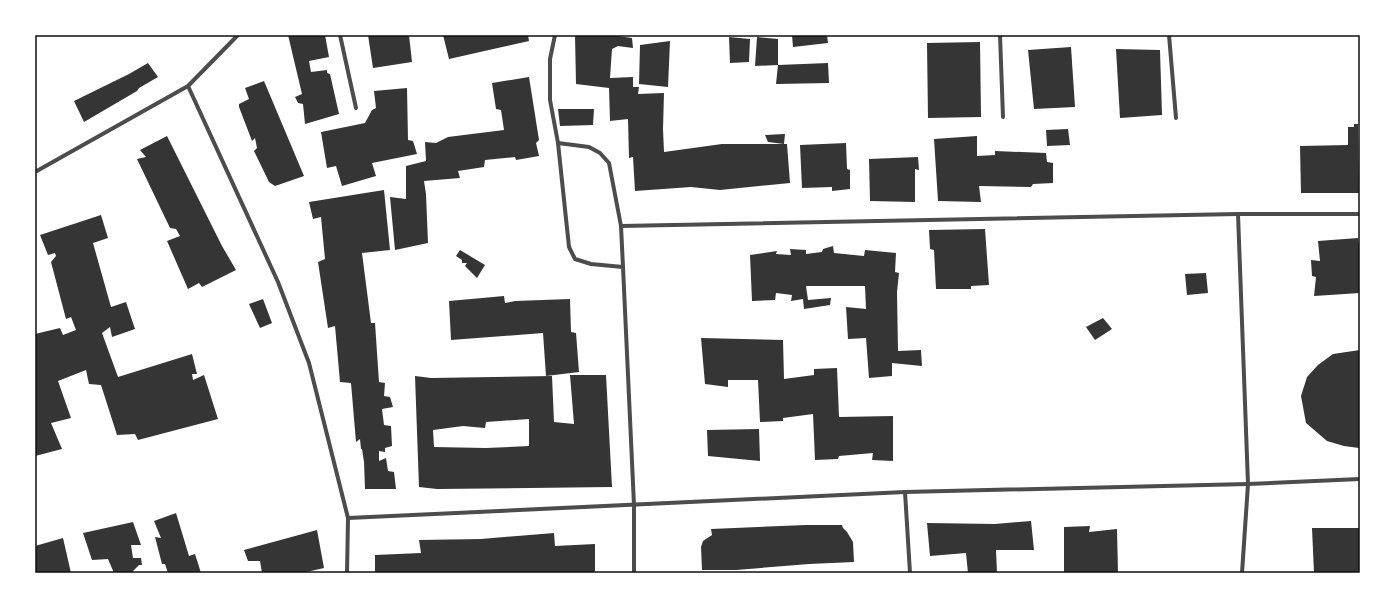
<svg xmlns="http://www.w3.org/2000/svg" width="1395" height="608" viewBox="0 0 1395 608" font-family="Ubuntu,sans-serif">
<rect width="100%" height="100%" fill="#fff"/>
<g fill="#353535" fill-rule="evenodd">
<path d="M 288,35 L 325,35 L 329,57 L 309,61 L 311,72 L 327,70 L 327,73 L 330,74 L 339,114 L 305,124 L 303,104 L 298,103 L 295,97 L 302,94 Z"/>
<path d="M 368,35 L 409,35 L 412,62 L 373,68 Z"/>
<path d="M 443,35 L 528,35 L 529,41 L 449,59 Z"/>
<path d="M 575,35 L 618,35 L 618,36 L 632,38 L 633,48 L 618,46 L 612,49 L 610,78 L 633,77 L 633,87 L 639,87 L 638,94 L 664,93 L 663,129 L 664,152 L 722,144 L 784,144 L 768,142 L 765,135 L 785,134 L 784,144 L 787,144 L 790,183 L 720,190 L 691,187 L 635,191 L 633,157 L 629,158 L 628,119 L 610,121 L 609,88 L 576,84 Z"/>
<path d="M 792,35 L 827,35 L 828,43 L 793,47 Z"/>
<path d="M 729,37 L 750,39 L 749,62 L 730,63 Z"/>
<path d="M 757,37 L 778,39 L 778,65 L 828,63 L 829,83 L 776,84 L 778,65 L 755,66 Z"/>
<path d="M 670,41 L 668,87 L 639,84 L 640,45 Z"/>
<path d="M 980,42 L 981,117 L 928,118 L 927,43 Z"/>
<path d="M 1071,47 L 1075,107 L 1034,109 L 1028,50 Z"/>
<path d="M 1116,49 L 1160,50 L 1162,115 L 1120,118 Z"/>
<path d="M 148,63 L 158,77 L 139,88 L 137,91 L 84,122 L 74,101 L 129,74 Z"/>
<path d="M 529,77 L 539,140 L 536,143 L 539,156 L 516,160 L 515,157 L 485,160 L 484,167 L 458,171 L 460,178 L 424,181 L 426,194 L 428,243 L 395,250 L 390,197 L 406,199 L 406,166 L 426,161 L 425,142 L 436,143 L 448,137 L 504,130 L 501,110 L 496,109 L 492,83 Z"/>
<path d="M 264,81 L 304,176 L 275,186 L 269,182 L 254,151 L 257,148 L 255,138 L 252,141 L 239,107 L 239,104 L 249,99 L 245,88 Z"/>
<path d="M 407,88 L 408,140 L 413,141 L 417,154 L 372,163 L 376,176 L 342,186 L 336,166 L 327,168 L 321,132 L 365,123 L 372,110 L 376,108 L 374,91 Z"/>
<path d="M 558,109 L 594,109 L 593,125 L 560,126 Z"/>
<path d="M 1354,124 L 1358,124 L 1359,193 L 1301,193 L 1300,146 L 1348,145 L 1348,127 L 1354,127 Z"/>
<path d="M 1068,129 L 1070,145 L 1047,146 L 1046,130 Z"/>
<path d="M 167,136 L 222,246 L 236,270 L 202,287 L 199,283 L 188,289 L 167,241 L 180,236 L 176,229 L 170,228 L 137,159 L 146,157 L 140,150 Z"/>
<path d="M 977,136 L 977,156 L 995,155 L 995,151 L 1046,153 L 1047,162 L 1053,163 L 1053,183 L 1033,184 L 1031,187 L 979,186 L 981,202 L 938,201 L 934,139 Z"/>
<path d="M 846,143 L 847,169 L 850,170 L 850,189 L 832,191 L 832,187 L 802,188 L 800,145 Z"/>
<path d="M 918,157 L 919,170 L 915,169 L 915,202 L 870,201 L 869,159 Z"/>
<path d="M 384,190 L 390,250 L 362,253 L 371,323 L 375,323 L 379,382 L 385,383 L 384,396 L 390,397 L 393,407 L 382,409 L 384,425 L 391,426 L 392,446 L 385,448 L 385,452 L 379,451 L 379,461 L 386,458 L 388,471 L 394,472 L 396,489 L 365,489 L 364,462 L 362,449 L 361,449 L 360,439 L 356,442 L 351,383 L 340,382 L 335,326 L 328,328 L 318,262 L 325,259 L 321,217 L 313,219 L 309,202 Z"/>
<path d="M 101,215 L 108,238 L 93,243 L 111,307 L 126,302 L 135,329 L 112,337 L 110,327 L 102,333 L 118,377 L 192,354 L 197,374 L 192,374 L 193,380 L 204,375 L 218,419 L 138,440 L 135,434 L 117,435 L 101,385 L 89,384 L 86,370 L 58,381 L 71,418 L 51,423 L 62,449 L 35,456 L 35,334 L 60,328 L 63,335 L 76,330 L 71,317 L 66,319 L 51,262 L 56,256 L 55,253 L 48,255 L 40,235 Z"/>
<path d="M 985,229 L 989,285 L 971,286 L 971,289 L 936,289 L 934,250 L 930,249 L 929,230 Z"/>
<path d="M 1358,238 L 1359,245 L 1360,245 L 1360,293 L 1314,296 L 1316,277 L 1312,276 L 1311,260 L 1320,261 L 1318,241 Z"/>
<path d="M 833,246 L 834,253 L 864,256 L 865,250 L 896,253 L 895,272 L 899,273 L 897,292 L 898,351 L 921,350 L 922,366 L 892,363 L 892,376 L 869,378 L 866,338 L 848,339 L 846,307 L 866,309 L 865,286 L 806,286 L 808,300 L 831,298 L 830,305 L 804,309 L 803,299 L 791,301 L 792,295 L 776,293 L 775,300 L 752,301 L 750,255 L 777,251 L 776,254 L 791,255 L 790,249 L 806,250 L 806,254 L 822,252 L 823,249 Z"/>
<path d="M 460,250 L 485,265 L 477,278 L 465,266 L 467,263 L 462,263 L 462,260 L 456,256 Z"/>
<path d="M 1206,273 L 1208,293 L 1187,295 L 1185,274 Z"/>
<path d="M 504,296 L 505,303 L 515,301 L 570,299 L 571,332 L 576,333 L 579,372 L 546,376 L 543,333 L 451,340 L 449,301 Z"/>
<path d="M 263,299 L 272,323 L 260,328 L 249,304 Z"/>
<path d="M 1103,318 L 1112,329 L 1095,340 L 1086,327 Z"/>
<path d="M 701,338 L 783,340 L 784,379 L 814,375 L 814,369 L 837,368 L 839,417 L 893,416 L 893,461 L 872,460 L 873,453 L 839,456 L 838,459 L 815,460 L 813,414 L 783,418 L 783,421 L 760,422 L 758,380 L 728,380 L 728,387 L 705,384 Z"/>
<path d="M 1360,350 L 1360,447 L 1359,448 L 1344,446 L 1327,441 L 1306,423 L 1301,396 L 1307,377 L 1318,365 L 1333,354 Z"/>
<path d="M 570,375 L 606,375 L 612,487 L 437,489 L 419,487 L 415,376 L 431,378 L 552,376 L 554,422 L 574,424 ZM 529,419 L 529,446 L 486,448 L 434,447 L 433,430 L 463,426 L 485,428 L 486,422 Z"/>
<path d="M 759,429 L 760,461 L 708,456 L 707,430 Z"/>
<path d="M 176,513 L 189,556 L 195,554 L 201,573 L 168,573 L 165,564 L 162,564 L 155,537 L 161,538 L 154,521 Z"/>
<path d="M 1031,521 L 1034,550 L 996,550 L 997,573 L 968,573 L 966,553 L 930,556 L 927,523 L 995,524 Z"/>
<path d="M 133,522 L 141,545 L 131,545 L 133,558 L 141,558 L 142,565 L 139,565 L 133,571 L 134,573 L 114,573 L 108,559 L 92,560 L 83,533 Z"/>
<path d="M 806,525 L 842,525 L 843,528 L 847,532 L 853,542 L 854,562 L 809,564 L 736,570 L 702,570 L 701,547 L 703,541 L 712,535 L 711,529 Z"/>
<path d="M 1090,526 L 1089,532 L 1117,529 L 1118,573 L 1064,573 L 1064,527 Z"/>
<path d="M 1312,528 L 1360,528 L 1360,573 L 1314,573 Z"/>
<path d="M 317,530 L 324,568 L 302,573 L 262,573 L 260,561 L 248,561 L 244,550 Z"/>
<path d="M 554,533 L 555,546 L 595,544 L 595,573 L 375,573 L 375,555 L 421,553 L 419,540 L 481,539 Z"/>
<path d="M 63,538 L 71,573 L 35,573 L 35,546 Z"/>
</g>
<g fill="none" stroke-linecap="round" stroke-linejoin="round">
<g stroke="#4c4c4c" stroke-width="4">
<path d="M 340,35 L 356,108"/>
<path d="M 555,35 L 550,59 L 550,100 L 558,143 L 569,247 L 575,259 L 591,264 L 623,267 L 634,505 L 634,573"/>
<path d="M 1000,35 L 1003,117"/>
<path d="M 1169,35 L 1176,118"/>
<path d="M 188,86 L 278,282 L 309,363 L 348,518 L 347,573"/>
<path d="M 558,143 L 589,147 L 600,153 L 609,163 L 621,226 L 1238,214 L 1360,214"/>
<path d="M 35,172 L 188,86 L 238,35"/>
<path d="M 1238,214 L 1248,484 L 1242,573"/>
<path d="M 621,226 L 623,267"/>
<path d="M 905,492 L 910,573"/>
<path d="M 348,518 L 905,492 L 1248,484 L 1360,479"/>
</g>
</g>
<rect width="1395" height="608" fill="none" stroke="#ffffff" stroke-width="72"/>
<rect x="36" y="36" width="1323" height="536" fill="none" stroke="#111" stroke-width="1.5"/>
</svg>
